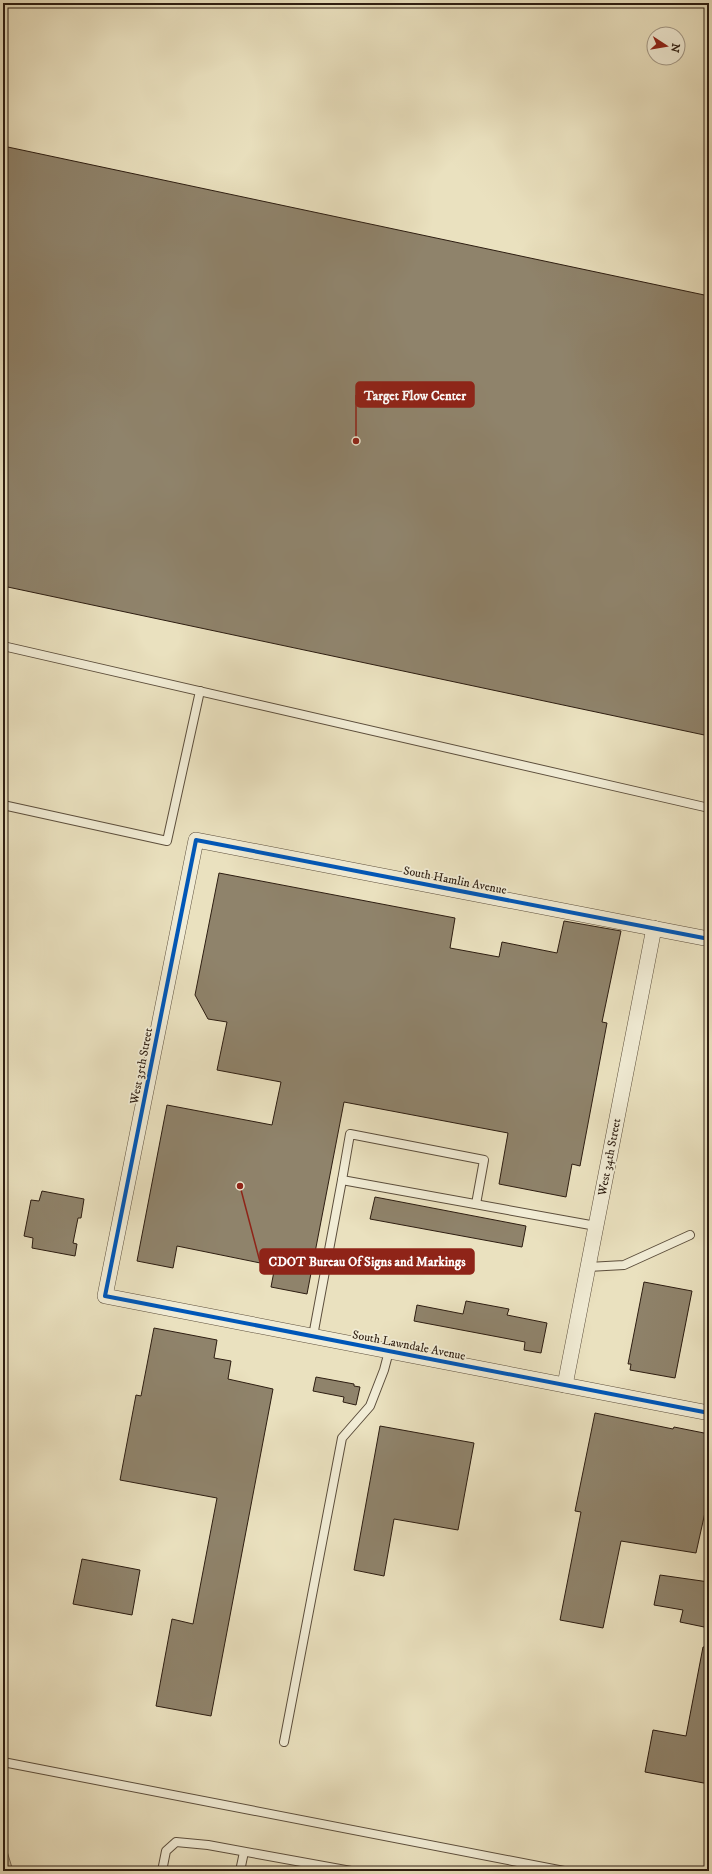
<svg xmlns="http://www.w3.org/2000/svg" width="712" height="1874" viewBox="0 0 712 1874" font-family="'IM FELL DW Pica',serif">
<rect width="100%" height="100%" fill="#eae1bf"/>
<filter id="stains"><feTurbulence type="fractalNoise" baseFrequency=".005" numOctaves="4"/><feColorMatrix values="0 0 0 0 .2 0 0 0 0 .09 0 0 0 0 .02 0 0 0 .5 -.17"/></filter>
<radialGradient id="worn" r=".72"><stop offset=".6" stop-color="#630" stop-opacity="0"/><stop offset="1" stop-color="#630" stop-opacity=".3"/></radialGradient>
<path fill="#cac0a1" stroke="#7c6e59" d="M 3,1838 L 13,1871 L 3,1871 Z"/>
<g fill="#8f836b" stroke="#2d1d11">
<path d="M 3,146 L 709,296 L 709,736 L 3,586 Z"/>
<path d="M 219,873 L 455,918 L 450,948 L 499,957 L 502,942 L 557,953 L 564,921 L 621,931 L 602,1022 L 607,1023 L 580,1166 L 572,1164 L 566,1197 L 499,1184 L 508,1133 L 344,1102 L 307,1294 L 271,1287 L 275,1266 L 177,1246 L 173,1268 L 137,1261 L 167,1105 L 272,1125 L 281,1082 L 217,1070 L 227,1022 L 208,1019 L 195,995 Z"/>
<path d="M 42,1191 L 84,1199 L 81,1218 L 78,1218 L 73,1243 L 77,1244 L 75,1256 L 32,1248 L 33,1238 L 24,1236 L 31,1200 L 39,1201 Z"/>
<path d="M 375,1197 L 526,1226 L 522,1247 L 370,1219 Z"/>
<path d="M 644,1282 L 692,1291 L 675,1378 L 630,1370 L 631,1364 L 628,1364 Z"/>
<path d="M 466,1301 L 509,1309 L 507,1315 L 547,1323 L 541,1353 L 524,1350 L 525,1342 L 414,1321 L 417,1305 L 463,1314 Z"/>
<path d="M 154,1328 L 217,1340 L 214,1358 L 231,1361 L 228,1379 L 273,1389 L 211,1716 L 156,1706 L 172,1619 L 193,1624 L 217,1498 L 120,1480 L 136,1395 L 141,1396 Z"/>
<path d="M 316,1377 L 354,1384 L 354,1386 L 360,1387 L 356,1405 L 343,1402 L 344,1397 L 313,1391 Z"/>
<path d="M 595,1413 L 673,1429 L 674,1427 L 709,1434 L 709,1500 L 708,1499 L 696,1553 L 621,1541 L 603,1628 L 560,1620 L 581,1512 L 575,1511 Z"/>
<path d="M 380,1426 L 474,1443 L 458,1530 L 394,1519 L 384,1576 L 354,1570 Z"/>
<path d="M 82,1559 L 140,1570 L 132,1615 L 73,1604 Z"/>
<path d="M 660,1575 L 709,1582 L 709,1628 L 680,1622 L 683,1610 L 654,1605 Z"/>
<path d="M 703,1647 L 709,1647 L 709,1784 L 645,1772 L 653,1730 L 686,1736 Z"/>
</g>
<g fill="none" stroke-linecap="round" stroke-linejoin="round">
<defs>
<g id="lane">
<path d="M 3,646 L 709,808"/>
<path d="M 3,805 L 167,841 L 200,691"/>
<path d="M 342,1180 L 350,1134 L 484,1160 L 476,1204"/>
<path d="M 588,1267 L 624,1265 L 690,1235"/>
<path d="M 313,1336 L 342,1180 L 596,1226"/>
<path d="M 284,1742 L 342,1438 L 370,1406 L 384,1370 L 389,1351"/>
<path d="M 3,1762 L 564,1871"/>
<path d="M 162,1871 L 166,1851 L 176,1842 L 208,1845 L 351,1871"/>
<path d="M 240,1871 L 244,1852"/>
</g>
<g id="street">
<path d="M 709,939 L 196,840 L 105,1296 L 709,1413"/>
<path d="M 565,1385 L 654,928"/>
</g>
</defs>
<use href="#lane" stroke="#5c4e3c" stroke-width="10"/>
<use href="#street" stroke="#5c4e3c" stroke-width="16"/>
<use href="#lane" stroke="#f1ecd5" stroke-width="8"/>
<use href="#street" stroke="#f1ecd5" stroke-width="15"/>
<defs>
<path id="cycleway" d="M 709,939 L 196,840 L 105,1296 L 709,1413"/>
</defs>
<use href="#cycleway" stroke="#f1ecd5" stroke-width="6"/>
<use href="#cycleway" stroke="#0057b8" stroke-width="4"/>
</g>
<g text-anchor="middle" stroke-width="3.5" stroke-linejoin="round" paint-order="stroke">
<g font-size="12" fill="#2d1d11" stroke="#f1ecd5">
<text transform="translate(455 880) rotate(11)" y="4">South Hamlin Avenue</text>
<text transform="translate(141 1066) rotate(-79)" y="4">West 35th Street</text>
<text transform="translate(609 1157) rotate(-79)" y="4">West 34th Street</text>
<text transform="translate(409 1345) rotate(11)" y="4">South Lawndale Avenue</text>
</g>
</g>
<path fill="none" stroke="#8f2418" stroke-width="1.5" d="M356 441L356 395M240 1186L260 1262"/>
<g fill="#8f2418" stroke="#f1ecd5" stroke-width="1.5">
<circle cx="356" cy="441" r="4"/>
<circle cx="240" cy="1186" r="4"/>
</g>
<g fill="#8f2418" stroke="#8f2418" stroke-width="1.5">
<rect x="356" y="382" width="118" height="25" rx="4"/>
<rect x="260" y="1249" width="214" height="25" rx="4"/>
</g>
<g font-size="13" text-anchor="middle" font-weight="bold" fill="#fff">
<text x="415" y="400">Target Flow Center</text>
<text x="367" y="1266">CDOT Bureau Of Signs and Markings</text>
</g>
<rect width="712" height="1874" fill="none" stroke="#eae1bf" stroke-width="16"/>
<rect x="4" y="4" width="704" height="1866" fill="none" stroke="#2d1d11" stroke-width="2"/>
<rect x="8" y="8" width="696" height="1858" fill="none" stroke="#2d1d11"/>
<g transform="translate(666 46) rotate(102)"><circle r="19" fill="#f1ecd5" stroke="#a39987"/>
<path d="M0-3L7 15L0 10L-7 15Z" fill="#8f2418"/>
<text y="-6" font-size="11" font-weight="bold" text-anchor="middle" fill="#2d1d11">N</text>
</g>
<rect width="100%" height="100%" filter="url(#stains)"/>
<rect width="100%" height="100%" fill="url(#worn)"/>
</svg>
